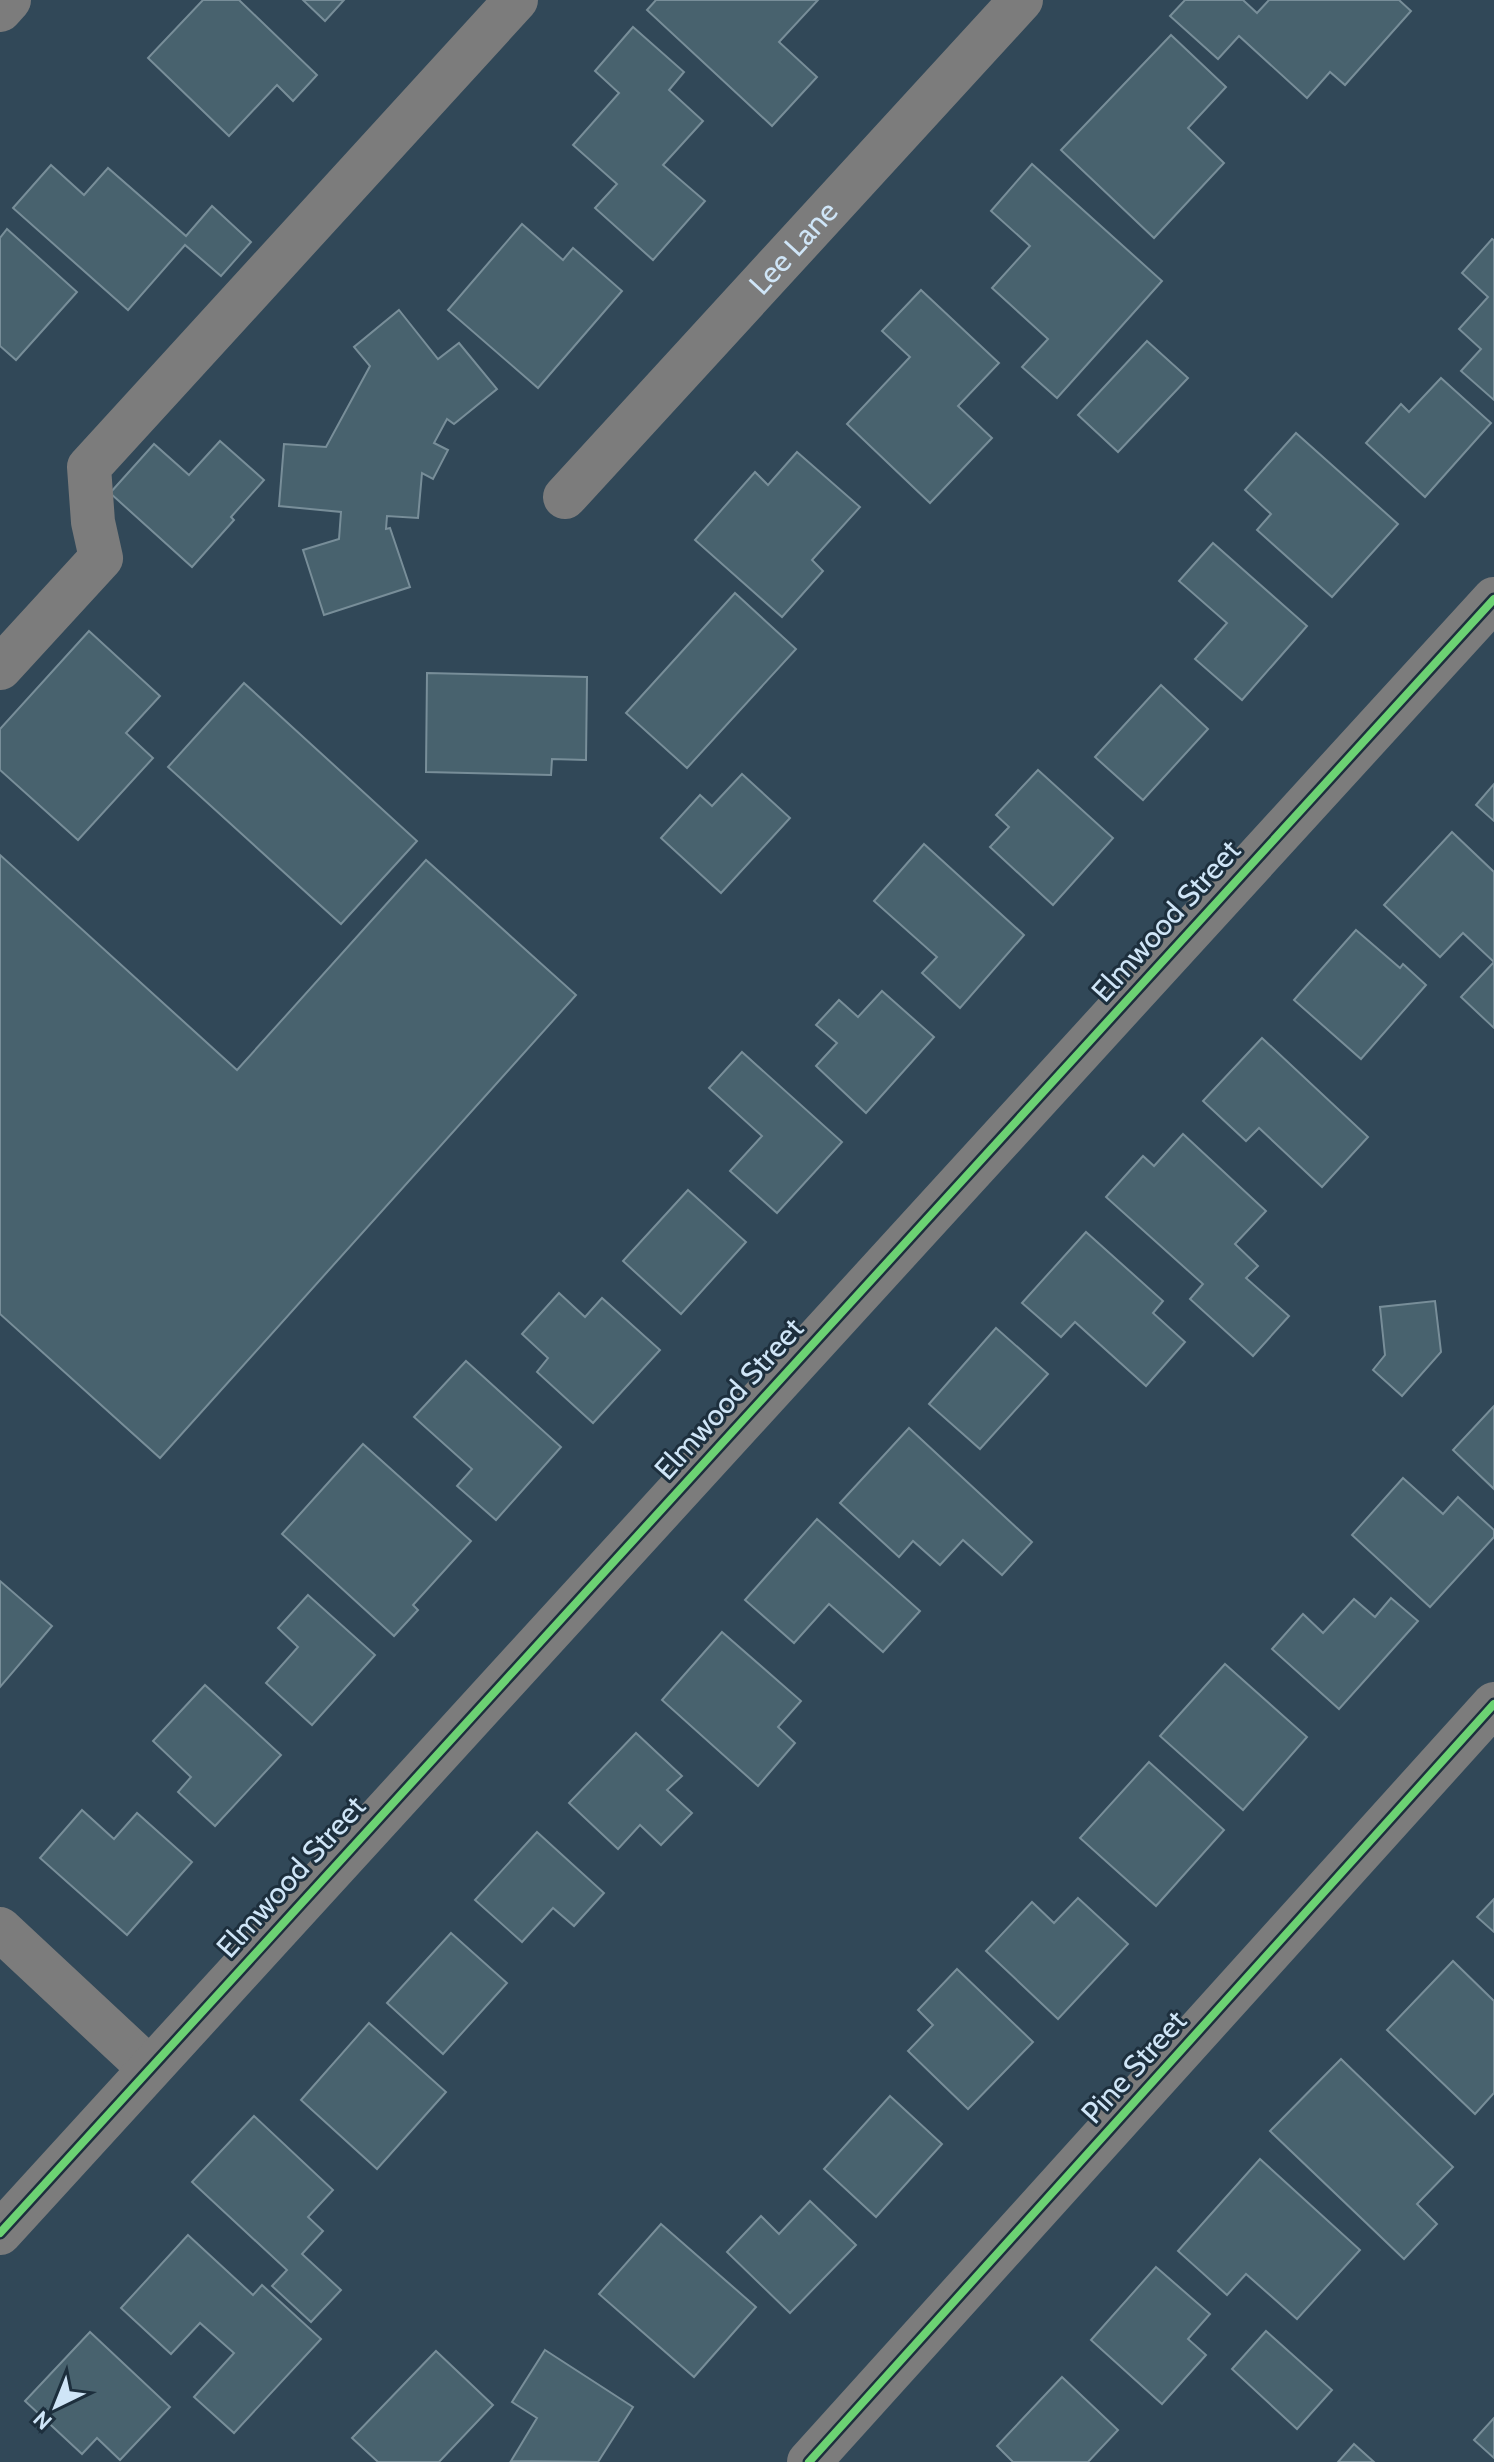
<svg xmlns="http://www.w3.org/2000/svg" width="1494" height="2462" viewBox="0 0 1494 2462" font-family="Cabin,sans-serif">
<rect width="100%" height="100%" fill="#314858"/>
<g fill="#48626e" stroke="#788e99" stroke-width="2">
<path d="M 203,0 L 239,0 L 317,75 L 293,101 L 277,85 L 229,136 L 148,58 Z"/>
<path d="M 303,0 L 344,0 L 325,21 Z"/>
<path d="M 656,0 L 818,0 L 779,42 L 817,77 L 772,126 L 647,10 Z"/>
<path d="M 1185,0 L 1243,0 L 1257,13 L 1269,0 L 1399,0 L 1411,11 L 1345,85 L 1330,72 L 1307,98 L 1239,36 L 1218,59 L 1170,16 Z"/>
<path d="M 633,27 L 684,72 L 669,90 L 703,121 L 663,165 L 705,201 L 653,260 L 595,208 L 617,184 L 573,145 L 619,93 L 595,71 Z"/>
<path d="M 1171,35 L 1226,87 L 1188,128 L 1224,163 L 1154,238 L 1061,150 Z"/>
<path d="M 1032,164 L 1162,281 L 1057,398 L 1022,367 L 1048,339 L 992,288 L 1030,246 L 991,211 Z"/>
<path d="M 51,165 L 84,195 L 108,168 L 186,236 L 212,206 L 251,242 L 221,276 L 185,245 L 128,310 L 13,208 Z"/>
<path d="M 522,224 L 563,260 L 573,248 L 622,291 L 538,388 L 448,310 Z"/>
<path d="M 7,229 L 77,292 L 16,360 L 0,346 L 0,238 Z"/>
<path d="M 1492,239 L 1494,240 L 1494,400 L 1461,371 L 1481,349 L 1459,329 L 1488,297 L 1462,273 Z"/>
<path d="M 921,290 L 999,363 L 958,406 L 992,438 L 930,503 L 847,424 L 910,357 L 882,331 Z"/>
<path d="M 399,310 L 438,359 L 459,343 L 497,389 L 454,424 L 447,419 L 434,443 L 448,450 L 433,479 L 422,473 L 418,518 L 387,516 L 386,529 L 390,528 L 410,587 L 324,615 L 303,550 L 339,539 L 341,512 L 279,506 L 284,444 L 326,447 L 370,366 L 354,347 Z"/>
<path d="M 1147,341 L 1188,378 L 1118,452 L 1078,415 Z"/>
<path d="M 1441,378 L 1491,423 L 1425,497 L 1366,443 L 1401,404 L 1409,412 Z"/>
<path d="M 1296,433 L 1398,524 L 1332,597 L 1257,530 L 1271,514 L 1245,490 Z"/>
<path d="M 220,441 L 264,480 L 231,517 L 234,520 L 192,567 L 110,493 L 154,444 L 189,475 Z"/>
<path d="M 797,452 L 860,507 L 812,560 L 823,571 L 782,617 L 695,540 L 755,472 L 768,485 Z"/>
<path d="M 1213,543 L 1307,626 L 1242,700 L 1195,659 L 1227,623 L 1179,581 Z"/>
<path d="M 735,593 L 796,649 L 687,768 L 626,713 Z"/>
<path d="M 89,631 L 160,696 L 126,733 L 153,758 L 78,840 L 0,770 L 0,729 Z"/>
<path d="M 427,673 L 587,677 L 586,760 L 552,759 L 551,775 L 426,772 Z"/>
<path d="M 244,683 L 417,841 L 341,924 L 168,767 Z"/>
<path d="M 1161,685 L 1208,729 L 1143,800 L 1095,757 Z"/>
<path d="M 1038,770 L 1113,838 L 1053,905 L 990,847 L 1009,827 L 996,815 Z"/>
<path d="M 742,774 L 790,818 L 721,893 L 661,838 L 700,795 L 712,806 Z"/>
<path d="M 1494,784 L 1494,821 L 1476,805 Z"/>
<path d="M 1452,832 L 1494,872 L 1494,1028 L 1461,997 L 1494,962 L 1463,933 L 1440,957 L 1384,905 Z"/>
<path d="M 924,844 L 1024,935 L 960,1008 L 922,973 L 937,957 L 874,901 Z"/>
<path d="M 0,855 L 237,1070 L 426,860 L 576,995 L 160,1458 L 0,1314 Z"/>
<path d="M 1356,930 L 1400,968 L 1403,964 L 1426,985 L 1361,1059 L 1294,1000 Z"/>
<path d="M 882,991 L 934,1037 L 866,1113 L 816,1066 L 837,1043 L 816,1025 L 839,1000 L 858,1017 Z"/>
<path d="M 1262,1038 L 1368,1137 L 1322,1187 L 1259,1128 L 1246,1141 L 1203,1101 Z"/>
<path d="M 742,1052 L 842,1142 L 777,1213 L 730,1171 L 762,1136 L 709,1088 Z"/>
<path d="M 1183,1134 L 1266,1211 L 1235,1244 L 1258,1266 L 1246,1278 L 1289,1316 L 1253,1356 L 1190,1299 L 1203,1284 L 1106,1197 L 1143,1156 L 1154,1166 Z"/>
<path d="M 688,1190 L 746,1242 L 681,1314 L 623,1261 Z"/>
<path d="M 1086,1232 L 1163,1301 L 1153,1313 L 1185,1342 L 1146,1386 L 1075,1322 L 1061,1337 L 1022,1303 Z"/>
<path d="M 559,1293 L 585,1317 L 602,1298 L 660,1350 L 593,1423 L 537,1372 L 548,1358 L 522,1334 Z"/>
<path d="M 1435,1301 L 1441,1352 L 1402,1396 L 1373,1370 L 1385,1355 L 1380,1307 Z"/>
<path d="M 996,1328 L 1048,1374 L 980,1449 L 929,1404 Z"/>
<path d="M 466,1361 L 561,1447 L 496,1520 L 457,1486 L 472,1469 L 414,1417 Z"/>
<path d="M 1494,1406 L 1494,1489 L 1453,1450 Z"/>
<path d="M 909,1428 L 1032,1542 L 1002,1575 L 963,1540 L 940,1565 L 913,1541 L 899,1557 L 840,1503 Z"/>
<path d="M 363,1444 L 471,1541 L 413,1605 L 418,1610 L 394,1636 L 282,1534 Z"/>
<path d="M 1403,1478 L 1443,1514 L 1458,1497 L 1494,1530 L 1494,1537 L 1430,1607 L 1352,1535 Z"/>
<path d="M 817,1519 L 920,1611 L 883,1652 L 829,1604 L 794,1643 L 745,1600 Z"/>
<path d="M 0,1581 L 52,1626 L 0,1687 Z"/>
<path d="M 308,1595 L 375,1655 L 312,1725 L 266,1683 L 298,1647 L 278,1628 Z"/>
<path d="M 1391,1598 L 1418,1621 L 1339,1709 L 1272,1649 L 1303,1614 L 1323,1633 L 1354,1599 L 1375,1617 Z"/>
<path d="M 722,1632 L 801,1701 L 778,1727 L 795,1743 L 758,1786 L 662,1700 Z"/>
<path d="M 1225,1664 L 1307,1737 L 1243,1810 L 1160,1736 Z"/>
<path d="M 205,1685 L 281,1755 L 215,1826 L 178,1792 L 191,1777 L 153,1741 Z"/>
<path d="M 636,1733 L 682,1776 L 667,1790 L 692,1813 L 661,1845 L 640,1825 L 618,1849 L 569,1803 Z"/>
<path d="M 1149,1762 L 1224,1830 L 1156,1906 L 1080,1838 Z"/>
<path d="M 82,1810 L 114,1839 L 137,1813 L 192,1862 L 127,1935 L 40,1858 Z"/>
<path d="M 537,1832 L 604,1893 L 574,1926 L 553,1908 L 522,1942 L 475,1900 Z"/>
<path d="M 1078,1898 L 1128,1944 L 1058,2019 L 986,1951 L 1032,1902 L 1054,1923 Z"/>
<path d="M 1494,1899 L 1494,1932 L 1477,1917 Z"/>
<path d="M 451,1933 L 507,1983 L 443,2054 L 387,2003 Z"/>
<path d="M 1453,1961 L 1494,2001 L 1494,2093 L 1475,2114 L 1387,2030 Z"/>
<path d="M 957,1969 L 1033,2042 L 968,2109 L 908,2051 L 933,2025 L 918,2010 Z"/>
<path d="M 369,2023 L 446,2092 L 377,2169 L 301,2100 Z"/>
<path d="M 1341,2059 L 1453,2167 L 1417,2204 L 1437,2224 L 1404,2259 L 1270,2131 Z"/>
<path d="M 890,2096 L 942,2144 L 876,2217 L 824,2169 Z"/>
<path d="M 254,2116 L 333,2190 L 308,2217 L 323,2231 L 302,2254 L 341,2290 L 311,2322 L 272,2286 L 287,2270 L 192,2182 Z"/>
<path d="M 1260,2159 L 1360,2250 L 1297,2319 L 1246,2274 L 1227,2295 L 1178,2251 Z"/>
<path d="M 810,2201 L 856,2245 L 790,2313 L 727,2252 L 761,2216 L 779,2234 Z"/>
<path d="M 661,2224 L 756,2307 L 694,2377 L 599,2294 Z"/>
<path d="M 188,2235 L 253,2295 L 262,2285 L 321,2339 L 234,2433 L 194,2397 L 234,2353 L 200,2323 L 171,2354 L 121,2308 Z"/>
<path d="M 1156,2267 L 1210,2314 L 1188,2339 L 1206,2355 L 1162,2404 L 1091,2340 Z"/>
<path d="M 1266,2331 L 1332,2390 L 1297,2429 L 1232,2369 Z"/>
<path d="M 90,2332 L 170,2407 L 120,2460 L 97,2438 L 82,2454 L 25,2401 Z"/>
<path d="M 545,2350 L 633,2407 L 598,2462 L 511,2461 L 537,2418 L 512,2402 Z"/>
<path d="M 436,2351 L 493,2405 L 439,2462 L 378,2462 L 352,2438 Z"/>
<path d="M 1062,2377 L 1118,2430 L 1088,2462 L 1013,2462 L 997,2446 Z"/>
<path d="M 1494,2418 L 1494,2458 L 1474,2440 Z"/>
<path d="M 1354,2444 L 1374,2462 L 1338,2462 Z"/>
</g>
<g fill="none" stroke-linecap="round" stroke-linejoin="round">
<g stroke="#7c7c7c" stroke-width="44">
<path d="M 0,10 L 9,0"/>
<path id="s1" d="M 565,497 L 1021,0"/>
<path d="M 0,668 L 101,558 L 93,522 L 89,467 L 516,0"/>
<path d="M 0,1929 L 149,2068"/>
<path d="M 0,2233 L 1494,599"/>
<path d="M 809,2462 L 1494,1704"/>
</g>
<defs>
<g id="cycleway">
<path d="M 0,2233 L 1494,599"/>
<path d="M 809,2462 L 1494,1704"/>
</g>
</defs>
<use href="#cycleway" stroke="#1d2f3d" stroke-width="13"/>
<use href="#cycleway" stroke="#6cd273" stroke-width="8"/>
</g>
<g text-anchor="middle" stroke-width="6" stroke-linejoin="round" paint-order="stroke">
<g font-size="30" fill="#cfe5f7" stroke="#1d2f3d">
<text dy="10" stroke="none"><textPath href="#s1" startOffset="338">Lee Lane</textPath></text>
<text transform="translate(1166 921) rotate(-48)" y="10">Elmwood Street</text>
<text transform="translate(729 1399) rotate(-48)" y="10">Elmwood Street</text>
<text transform="translate(291 1877) rotate(-48)" y="10">Elmwood Street</text>
<text transform="translate(1134 2067) rotate(-48)" y="10">Pine Street</text>
</g>
</g>
<g transform="translate(56 2406) rotate(223)" stroke="#1d2f3d" stroke-width="6" paint-order="stroke">
<path d="M0-6L14 30L0 20L-14 30Z" fill="#cfe5f7"/>
<text y="-12" font-size="22" font-weight="bold" text-anchor="middle" fill="#cfe5f7">N</text>
</g>
</svg>
